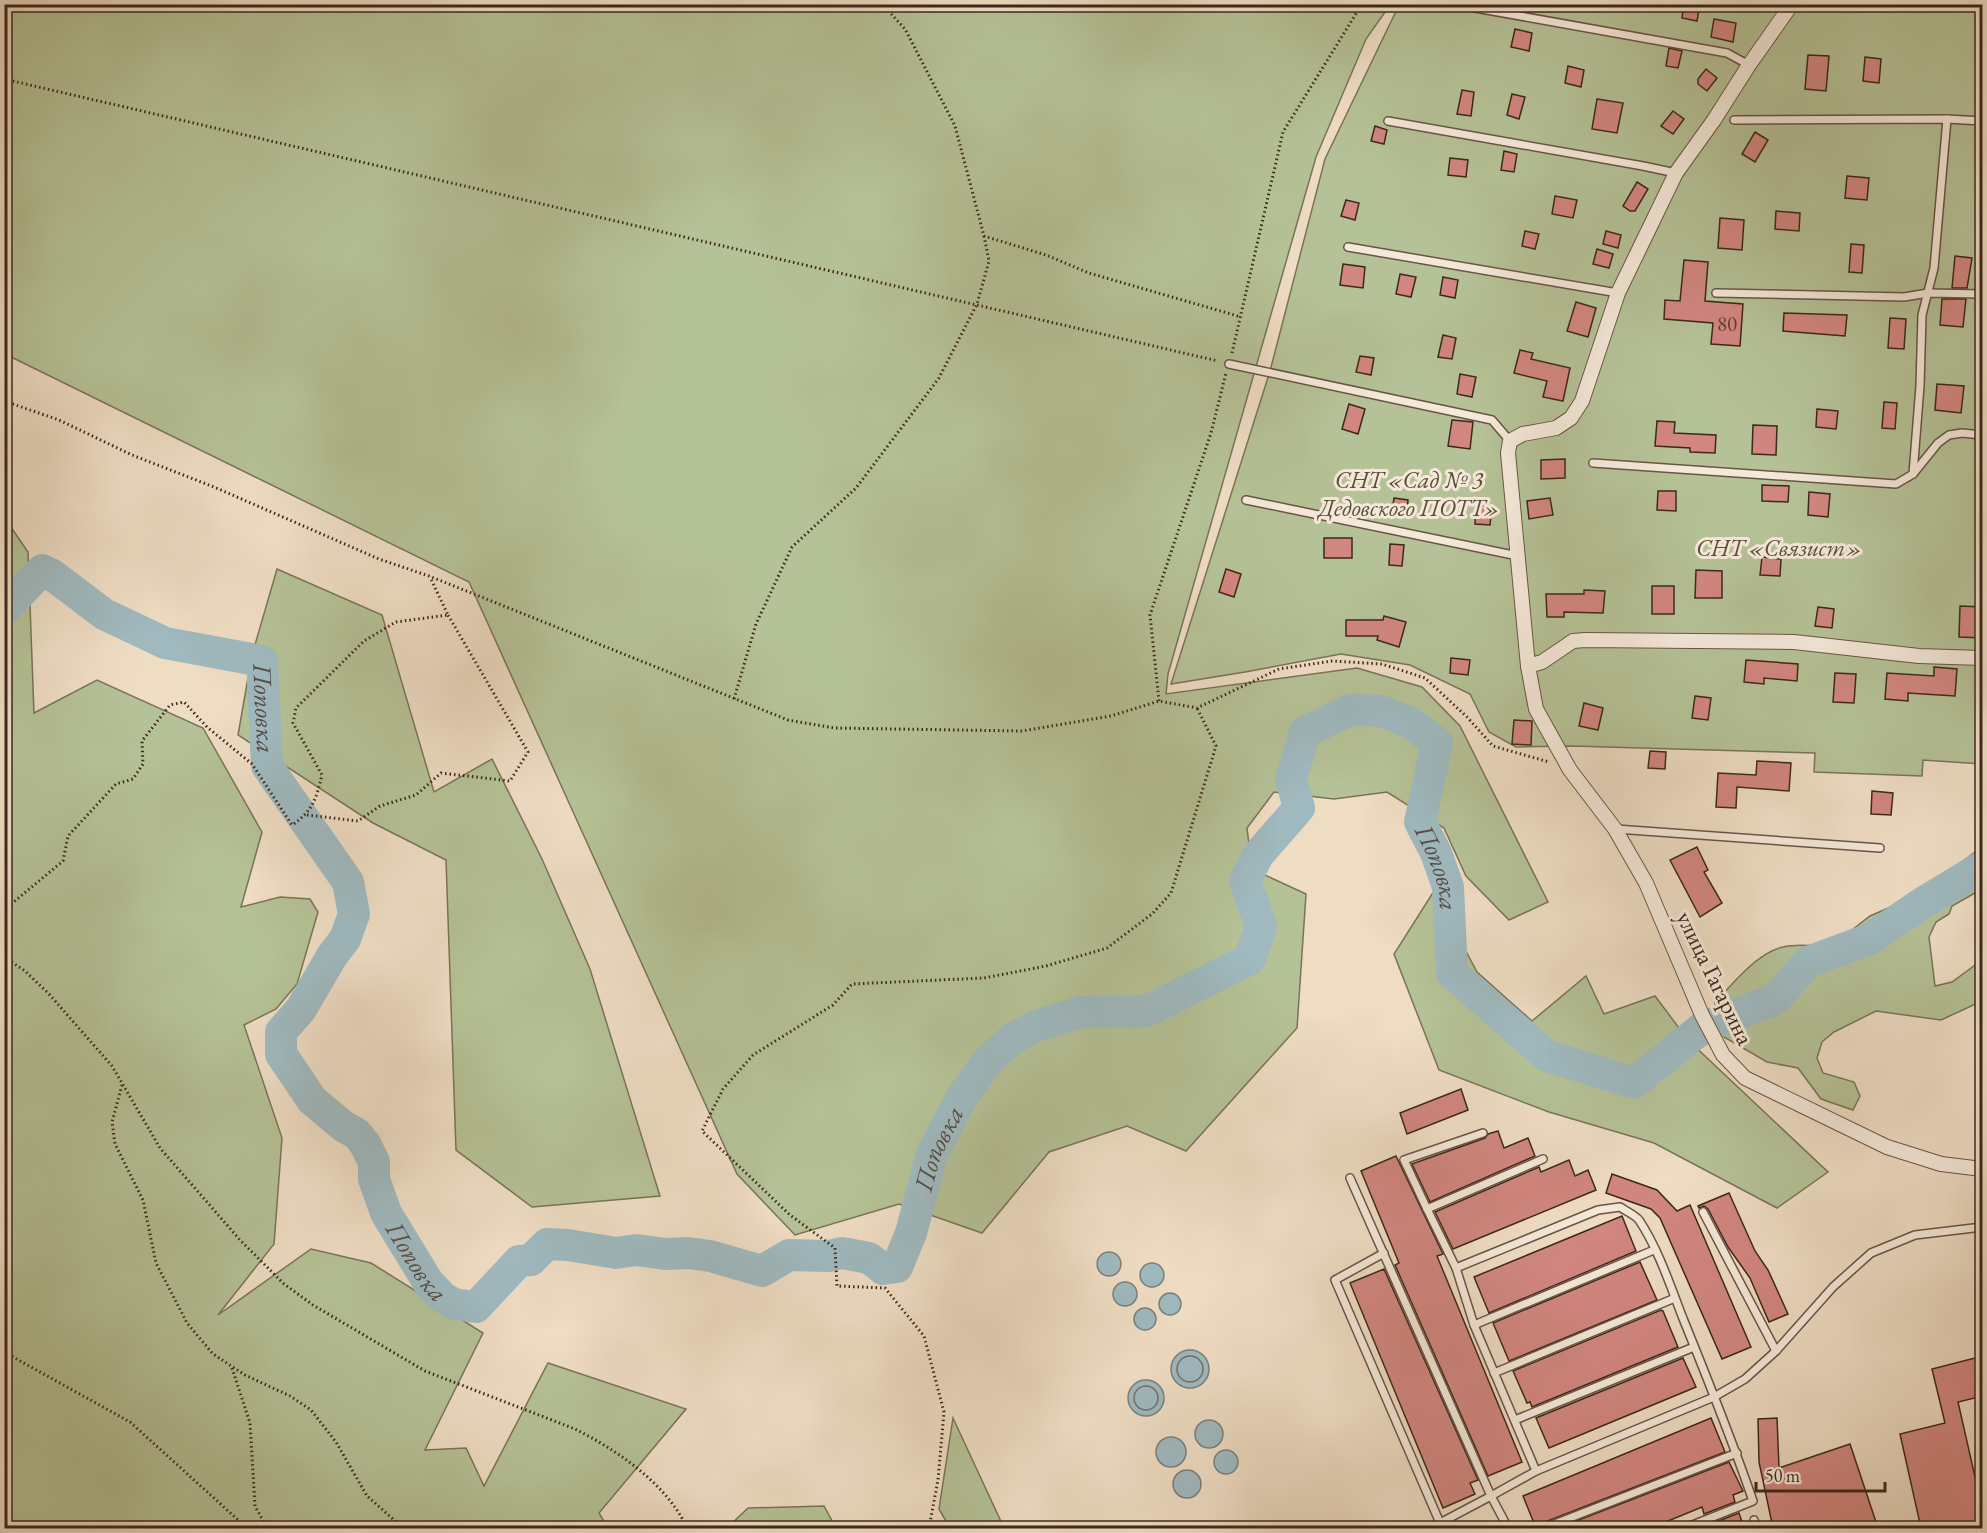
<svg xmlns="http://www.w3.org/2000/svg" width="1987" height="1533" viewBox="0 0 1987 1533" font-family="'EB Garamond',serif">
<rect width="100%" height="100%" fill="#eedcc3"/>
<filter id="stains"><feTurbulence type="fractalNoise" baseFrequency=".00333" numOctaves="4"/><feColorMatrix values="0 0 0 0 .2 0 0 0 0 .09 0 0 0 0 .02 0 0 0 .5 -.17"/></filter>
<radialGradient id="worn" r=".72"><stop offset=".6" stop-color="#630" stop-opacity="0"/><stop offset="1" stop-color="#630" stop-opacity=".3"/></radialGradient>
<g fill="#b5c196" stroke="#797458" stroke-width="1.5">
<path d="M 4,5 L 1390,5 L 1366,39 L 1316,157 L 1168,674 L 1166,694 L 1357,668 L 1422,687 L 1460,726 L 1548,902 L 1509,920 L 1466,876 L 1444,828 L 1387,792 L 1334,799 L 1274,792 L 1247,828 L 1252,869 L 1306,894 L 1297,1028 L 1186,1151 L 1127,1126 L 1049,1152 L 982,1233 L 899,1204 L 795,1235 L 737,1174 L 469,582 L 5,354 Z"/>
<path d="M 1399,5 L 1982,5 L 1982,764 L 1923,760 L 1922,776 L 1814,772 L 1815,753 L 1572,746 L 1516,747 L 1489,732 L 1470,694 L 1410,665 L 1341,654 L 1245,672 L 1171,684 L 1270,371 L 1325,159 Z"/>
<path d="M 4,517 L 28,552 L 34,713 L 97,680 L 203,728 L 262,832 L 241,907 L 280,897 L 310,899 L 318,912 L 297,984 L 276,1009 L 244,1025 L 282,1138 L 274,1244 L 218,1315 L 311,1249 L 371,1263 L 483,1333 L 425,1450 L 466,1448 L 484,1486 L 548,1363 L 686,1409 L 599,1513 L 608,1528 L 5,1528 Z"/>
<path d="M 277,569 L 382,615 L 434,792 L 492,759 L 542,859 L 590,969 L 660,1196 L 532,1207 L 456,1150 L 446,860 L 373,823 L 238,735 L 252,655 Z"/>
<path d="M 1982,847 L 1982,889 L 1952,906 L 1949,914 L 1936,922 L 1929,937 L 1935,986 L 1952,982 L 1982,960 L 1982,1001 L 1941,1020 L 1876,1011 L 1834,1032 L 1822,1042 L 1817,1058 L 1823,1073 L 1854,1082 L 1860,1096 L 1853,1110 L 1821,1099 L 1798,1068 L 1767,1062 L 1724,1037 L 1717,1022 L 1715,1003 C 1731,985 1758,952 1783,947 C 1798,943 1815,946 1830,947 L 1870,916 L 1916,896 Z"/>
<path d="M 1434,891 L 1477,972 L 1532,1021 L 1586,976 L 1604,1014 L 1655,996 L 1688,1040 L 1828,1172 L 1777,1208 L 1654,1143 L 1549,1112 L 1439,1070 L 1394,954 Z"/>
<path d="M 953,1418 L 1004,1528 L 950,1528 L 939,1509 Z"/>
<path d="M 824,1506 L 836,1528 L 727,1528 L 748,1508 Z"/>
</g>
<g fill="#9fb9bf" stroke="#787f7d" stroke-width="1.5">
<circle cx="1109" cy="1264" r="12"/>
<circle cx="1152" cy="1275" r="12"/>
<circle cx="1125" cy="1294" r="12"/>
<circle cx="1170" cy="1304" r="11"/>
<circle cx="1145" cy="1319" r="11"/>
<circle cx="1190" cy="1369" r="19"/>
<circle cx="1146" cy="1398" r="18"/>
<circle cx="1209" cy="1434" r="14"/>
<circle cx="1171" cy="1452" r="15"/>
<circle cx="1226" cy="1462" r="12"/>
<circle cx="1187" cy="1484" r="14"/>
</g>
<g fill="none" stroke-linecap="round" stroke-linejoin="round">
<g stroke="#6e706d" stroke-width="1.5">
<circle cx="1190" cy="1369" r="13"/>
<circle cx="1146" cy="1398" r="12"/>
</g>
<path stroke="#9fb9bf" stroke-width="32" id="s1" d="M 4,610 L 42,570 L 51,574 L 104,614 L 165,643 L 262,661 L 267,766 L 348,882 L 354,914 L 345,939 L 332,956 L 301,1009 L 281,1032 L 281,1054 L 312,1100 L 343,1126 L 357,1134 L 365,1144 L 374,1162 L 374,1179 L 386,1213 L 428,1282 L 442,1297 L 454,1304 L 476,1307 L 519,1261 L 531,1260 L 547,1244 L 568,1245 L 616,1253 L 637,1250 L 665,1254 L 688,1253 L 710,1256 L 762,1271 L 789,1255 L 829,1256 L 842,1253 L 869,1258 L 883,1269 L 897,1267 L 911,1233 L 932,1154 L 962,1097 L 987,1062 L 1012,1039 L 1036,1026 L 1081,1012 L 1147,1011 L 1250,959 L 1261,926 L 1245,881 L 1258,855 L 1299,808 L 1291,779 L 1305,732 L 1352,709 L 1381,711 L 1411,723 L 1437,743 L 1420,822 L 1436,853 L 1448,887 L 1452,973 L 1547,1056 L 1634,1083 L 1702,1028 L 1776,999 L 1808,962 L 1870,939 L 1921,904 L 1982,867"/>
</g>
<g fill="#d1867f" stroke="#3d281b" stroke-width="1.5">
<path d="M 1684,4 L 1700,4 L 1697,21 L 1682,18 Z"/>
<path d="M 1714,19 L 1736,23 L 1733,42 L 1711,37 Z"/>
<path d="M 1515,29 L 1532,33 L 1529,51 L 1511,47 Z"/>
<path d="M 1669,48 L 1682,51 L 1678,68 L 1666,66 Z"/>
<path d="M 1808,55 L 1829,56 L 1826,91 L 1805,89 Z"/>
<path d="M 1865,57 L 1881,59 L 1879,83 L 1863,81 Z"/>
<path d="M 1568,66 L 1584,70 L 1581,87 L 1565,83 Z"/>
<path d="M 1706,69 L 1717,78 L 1707,91 L 1698,84 L 1698,79 Z"/>
<path d="M 1462,90 L 1474,92 L 1471,116 L 1457,114 Z"/>
<path d="M 1512,94 L 1525,97 L 1519,119 L 1507,115 Z"/>
<path d="M 1597,99 L 1623,103 L 1617,133 L 1592,129 Z"/>
<path d="M 1673,111 L 1684,119 L 1673,134 L 1661,126 Z"/>
<path d="M 1375,126 L 1387,130 L 1384,144 L 1371,141 Z"/>
<path d="M 1755,132 L 1768,140 L 1755,162 L 1742,154 Z"/>
<path d="M 1504,151 L 1517,154 L 1514,172 L 1501,170 Z"/>
<path d="M 1450,158 L 1468,160 L 1466,177 L 1448,175 Z"/>
<path d="M 1847,176 L 1869,178 L 1867,200 L 1845,198 Z"/>
<path d="M 1637,182 L 1648,189 L 1635,211 L 1630,211 L 1623,206 Z"/>
<path d="M 1555,196 L 1577,200 L 1573,218 L 1552,214 Z"/>
<path d="M 1346,200 L 1359,203 L 1355,220 L 1341,216 Z"/>
<path d="M 1776,211 L 1800,213 L 1799,231 L 1775,229 Z"/>
<path d="M 1720,218 L 1744,220 L 1742,250 L 1718,248 Z"/>
<path d="M 1525,231 L 1539,234 L 1535,249 L 1522,246 Z"/>
<path d="M 1606,231 L 1621,235 L 1618,248 L 1603,244 Z"/>
<path d="M 1851,244 L 1864,245 L 1862,273 L 1849,272 Z"/>
<path d="M 1597,249 L 1613,254 L 1609,268 L 1593,264 Z"/>
<path d="M 1955,256 L 1972,258 L 1967,288 L 1952,288 Z"/>
<path d="M 1684,260 L 1708,262 L 1705,301 L 1743,304 L 1740,346 L 1711,344 L 1713,323 L 1664,319 L 1665,300 L 1680,301 Z"/>
<path d="M 1343,264 L 1365,267 L 1363,288 L 1340,285 Z"/>
<path d="M 1400,274 L 1416,277 L 1411,297 L 1396,294 Z"/>
<path d="M 1443,277 L 1458,280 L 1455,298 L 1440,295 Z"/>
<path d="M 1942,299 L 1966,299 L 1963,327 L 1940,325 Z"/>
<path d="M 1576,302 L 1596,308 L 1588,337 L 1567,331 Z"/>
<path d="M 1784,313 L 1847,315 L 1845,336 L 1783,331 Z"/>
<path d="M 1890,318 L 1906,319 L 1904,349 L 1888,348 Z"/>
<path d="M 1443,335 L 1456,338 L 1452,359 L 1438,357 Z"/>
<path d="M 1520,350 L 1533,353 L 1531,359 L 1570,368 L 1563,401 L 1543,397 L 1547,381 L 1514,373 Z"/>
<path d="M 1360,356 L 1374,358 L 1371,375 L 1356,372 Z"/>
<path d="M 1460,374 L 1476,377 L 1472,397 L 1457,394 Z"/>
<path d="M 1937,384 L 1964,386 L 1961,413 L 1935,410 Z"/>
<path d="M 1884,402 L 1897,403 L 1895,429 L 1882,428 Z"/>
<path d="M 1349,404 L 1365,409 L 1358,434 L 1342,429 Z"/>
<path d="M 1817,409 L 1838,411 L 1836,429 L 1816,427 Z"/>
<path d="M 1452,420 L 1473,422 L 1470,449 L 1448,446 Z"/>
<path d="M 1657,421 L 1675,422 L 1674,433 L 1716,435 L 1715,453 L 1690,452 L 1690,448 L 1655,446 Z"/>
<path d="M 1753,425 L 1777,426 L 1776,455 L 1752,454 Z"/>
<path d="M 1565,459 L 1565,478 L 1541,479 L 1541,460 Z"/>
<path d="M 1762,485 L 1789,486 L 1788,502 L 1762,501 Z"/>
<path d="M 1658,491 L 1676,491 L 1676,511 L 1657,510 Z"/>
<path d="M 1809,492 L 1830,494 L 1828,517 L 1808,515 Z"/>
<path d="M 1394,498 L 1408,500 L 1407,514 L 1392,512 Z"/>
<path d="M 1550,498 L 1553,515 L 1529,519 L 1527,501 Z"/>
<path d="M 1476,505 L 1492,507 L 1490,525 L 1475,524 Z"/>
<rect x="1324" y="538" width="28" height="20"/>
<path d="M 1390,544 L 1404,545 L 1402,566 L 1389,565 Z"/>
<path d="M 1762,557 L 1781,559 L 1780,576 L 1760,575 Z"/>
<path d="M 1226,569 L 1241,574 L 1234,597 L 1219,592 Z"/>
<path d="M 1696,570 L 1722,571 L 1722,598 L 1695,598 Z"/>
<rect x="1652" y="586" width="22" height="28"/>
<path d="M 1584,590 L 1605,591 L 1603,613 L 1564,612 L 1564,617 L 1547,617 L 1546,594 L 1584,594 Z"/>
<path d="M 1960,606 L 1983,607 L 1983,638 L 1959,637 Z"/>
<path d="M 1818,607 L 1834,609 L 1832,628 L 1815,626 Z"/>
<path d="M 1384,616 L 1406,622 L 1399,647 L 1377,640 L 1378,636 L 1346,636 L 1346,620 L 1383,620 Z"/>
<path d="M 1451,658 L 1470,660 L 1468,675 L 1450,673 Z"/>
<path d="M 1746,660 L 1798,664 L 1797,681 L 1764,678 L 1764,684 L 1744,682 Z"/>
<path d="M 1934,667 L 1957,669 L 1955,696 L 1908,693 L 1908,701 L 1885,699 L 1887,673 L 1934,676 Z"/>
<path d="M 1835,673 L 1856,674 L 1854,703 L 1833,702 Z"/>
<path d="M 1695,696 L 1711,698 L 1708,720 L 1692,718 Z"/>
<path d="M 1584,703 L 1603,708 L 1598,730 L 1579,726 Z"/>
<path d="M 1514,720 L 1532,721 L 1531,745 L 1512,744 Z"/>
<path d="M 1650,751 L 1666,752 L 1665,769 L 1648,768 Z"/>
<path d="M 1757,761 L 1791,763 L 1789,791 L 1737,787 L 1736,808 L 1716,807 L 1718,773 L 1756,775 Z"/>
<path d="M 1872,791 L 1893,793 L 1891,815 L 1871,814 Z"/>
<path d="M 1697,847 L 1708,870 L 1704,872 L 1722,903 L 1700,917 L 1670,860 Z"/>
<path d="M 1461,1089 L 1468,1110 L 1407,1134 L 1400,1113 Z"/>
<path d="M 1498,1131 L 1504,1148 L 1528,1138 L 1535,1156 L 1430,1202 L 1412,1164 L 1485,1138 L 1488,1134 Z"/>
<path d="M 1396,1156 L 1443,1254 L 1437,1256 L 1522,1462 L 1488,1476 L 1395,1265 L 1399,1263 L 1361,1171 Z"/>
<path d="M 1569,1160 L 1575,1176 L 1588,1170 L 1596,1190 L 1453,1249 L 1435,1212 L 1539,1167 L 1541,1172 Z"/>
<path d="M 1612,1174 L 1657,1190 L 1677,1211 L 1690,1205 L 1751,1347 L 1722,1359 L 1660,1218 L 1651,1209 L 1606,1193 Z"/>
<path d="M 1729,1193 L 1755,1251 L 1768,1270 L 1788,1314 L 1769,1322 L 1750,1278 L 1728,1247 L 1708,1209 L 1704,1206 L 1699,1208 L 1698,1206 Z"/>
<path d="M 1622,1216 L 1636,1251 L 1489,1313 L 1474,1277 Z"/>
<path d="M 1640,1262 L 1657,1300 L 1509,1361 L 1493,1323 Z"/>
<path d="M 1384,1269 L 1478,1480 L 1470,1483 L 1475,1494 L 1443,1508 L 1350,1283 Z"/>
<path d="M 1661,1310 L 1663,1311 L 1678,1347 L 1532,1407 L 1530,1402 L 1527,1403 L 1513,1371 Z"/>
<path d="M 1983,1356 L 1983,1396 L 1958,1402 L 1983,1512 L 1983,1528 L 1921,1528 L 1900,1434 L 1945,1423 L 1932,1369 Z"/>
<path d="M 1683,1358 L 1696,1387 L 1549,1448 L 1536,1418 Z"/>
<path d="M 1711,1418 L 1725,1452 L 1542,1523 L 1539,1528 L 1536,1528 L 1523,1496 Z"/>
<path d="M 1777,1418 L 1779,1468 L 1850,1444 L 1878,1528 L 1773,1528 L 1759,1462 L 1758,1419 Z"/>
<path d="M 1729,1462 L 1743,1491 L 1733,1495 L 1735,1502 L 1704,1514 L 1702,1507 L 1651,1528 L 1558,1528 Z"/>
<path d="M 1739,1513 L 1744,1528 L 1709,1528 L 1708,1525 Z"/>
</g>
<g fill="none" stroke-linecap="round" stroke-linejoin="round">
<defs>
<g id="service">
<path d="M 1453,4 L 1727,53 L 1749,65"/>
<path d="M 1734,120 L 1947,119 L 1982,121"/>
<path d="M 1388,121 L 1643,166 L 1676,173"/>
<path d="M 1348,247 L 1618,293"/>
<path d="M 1716,293 L 1904,297 L 1928,293 L 1982,294"/>
<path d="M 1229,364 L 1492,420 L 1510,441"/>
<path d="M 1593,463 L 1896,484 L 1913,474 L 1938,443 L 1949,435 L 1962,433 L 1982,435"/>
<path d="M 1913,474 L 1920,386 L 1922,315 L 1934,268 L 1947,119"/>
<path d="M 1246,500 L 1518,556"/>
<path d="M 1616,829 L 1880,848"/>
<path d="M 1350,1178 L 1491,1496 L 1440,1523 L 1335,1280 L 1384,1253"/>
<path d="M 1427,1209 L 1404,1160 L 1483,1133"/>
<path d="M 1703,1212 L 1776,1351"/>
<path d="M 1456,1268 L 1427,1209 L 1543,1159"/>
<path d="M 1474,1325 L 1654,1250"/>
<path d="M 1494,1373 L 1675,1298"/>
<path d="M 1515,1420 L 1694,1347"/>
<path d="M 1754,1520 L 1757,1528"/>
<path d="M 1508,1528 L 1491,1496 L 1536,1471"/>
<path d="M 1544,1528 L 1737,1453"/>
<path d="M 1685,1528 L 1753,1501 C 1732,1440 1708,1380 1684,1321 C 1671,1288 1659,1250 1639,1220 C 1635,1215 1626,1211 1620,1207 L 1598,1210 L 1456,1268 L 1474,1325 L 1536,1471 L 1714,1397 L 1745,1379 L 1776,1351 L 1833,1287 L 1871,1253 L 1915,1235 L 1982,1227"/>
</g>
<g id="minor">
<path d="M 1792,4 L 1749,65 L 1714,120 L 1676,173 L 1618,293 L 1582,401 L 1571,418 L 1556,428 L 1523,434 L 1510,441 L 1508,453 L 1528,666 L 1536,709 L 1570,770 L 1615,829 L 1646,883 L 1702,1015 L 1723,1055 L 1745,1078 L 1887,1147 L 1941,1164 L 1982,1169"/>
<path d="M 1528,666 L 1542,662 L 1573,641 L 1585,640 L 1794,642 L 1919,656 L 1982,658"/>
</g>
</defs>
<use href="#service" stroke="#695545" stroke-width="10"/>
<use href="#minor" stroke="#695545" stroke-width="16"/>
<g stroke="#3d281b" stroke-width="3" stroke-dasharray="1.5 3" stroke-linecap="butt">
<path d="M 882,4 L 905,29 L 955,126 L 984,236 L 1046,255 L 1089,273 L 1241,317"/>
<path d="M 4,79 L 1218,361"/>
<path d="M 1232,353 L 1283,132 L 1362,4"/>
<path d="M 4,401 L 59,420 L 132,455 L 214,487 L 379,559 L 429,576 L 788,720 L 834,728 L 1022,731 L 1111,716 L 1159,701 L 1197,708 L 1279,669 L 1332,661 L 1382,664 L 1425,678 L 1467,717 L 1493,746 L 1549,762"/>
<path d="M 734,699 L 756,624 L 792,547 L 856,488 L 939,378 L 977,304 L 989,261 L 984,236"/>
<path d="M 1159,701 L 1150,615 L 1211,433 L 1226,373"/>
<path d="M 307,815 L 358,821 L 380,806 L 416,795 L 441,773 L 510,781 L 528,752 L 448,615"/>
<path d="M 4,910 L 63,861 L 68,836 L 116,784 L 133,779 L 143,764 L 142,741 L 170,705 L 184,702 L 207,727 L 252,764 L 292,825 C 313,811 316,799 322,775 L 293,723 L 296,708 L 364,641 L 396,622 L 448,615 L 430,577"/>
<path d="M 4,957 L 25,971 L 49,994 L 112,1066 L 160,1148 L 240,1240 L 284,1284 L 313,1305 L 425,1371 L 575,1429 C 617,1450 667,1484 687,1528"/>
<path d="M 122,1085 L 112,1122 L 115,1144 L 143,1200 L 156,1263 L 187,1323 L 213,1354 L 245,1375 L 290,1396 L 311,1410 L 336,1442 L 367,1496 L 403,1528"/>
<path d="M 4,1352 L 130,1422 L 247,1528"/>
<path d="M 232,1368 L 250,1423 L 255,1506 L 267,1528"/>
<path d="M 929,1528 L 938,1480 L 944,1412 L 924,1336 L 885,1288 L 837,1286 L 835,1248 L 790,1215 L 702,1131 L 723,1089 L 753,1055 L 833,1005 L 852,984 L 984,978 L 1046,966 L 1107,948 L 1152,914 L 1171,893 L 1216,746 L 1197,708"/>
</g>
<use href="#service" stroke="#f4e8d8" stroke-width="7"/>
<use href="#minor" stroke="#f4e8d8" stroke-width="14"/>
</g>
<g text-anchor="middle" stroke-width="6" stroke-linejoin="round" paint-order="stroke">
<g font-size="21" fill="#624034">
<text x="1727" y="331">80</text>
</g>
<g font-size="24" font-style="italic" fill="#5b4e3a" stroke="#f4e8d8">
<text x="1409" y="488">СНТ «Сад № 3<tspan x="1409" dy="28">Дедовского ПОТТ»</tspan></text>
<text x="1779" y="556">СНТ «Связист»</text>
</g>
<g font-size="24" fill="#3d281b" stroke="#f4e8d8">
<text transform="translate(1715 978) rotate(64)" y="8">улица Гагарина</text>
</g>
<g font-size="26" font-style="italic" fill="#564c44" stroke="#f4e8d8">
<text dy="9" stroke="none"><textPath href="#s1" startOffset="345">Поповка</textPath></text>
<text dy="9" stroke="none"><textPath href="#s1" startOffset="2580">Поповка</textPath></text>
<text dy="9" stroke="none"><textPath href="#s1" startOffset="1660">Поповка</textPath></text>
<text dy="9" stroke="none"><textPath href="#s1" startOffset="994">Поповка</textPath></text>
</g>
</g>
<rect width="1987" height="1533" fill="none" stroke="#eedcc3" stroke-width="24"/>
<rect x="6" y="6" width="1975" height="1521" fill="none" stroke="#3d281b" stroke-width="3"/>
<rect x="12" y="12" width="1963" height="1509" fill="none" stroke="#3d281b" stroke-width="1.5"/>
<path d="M1756 1482v9h129v-9" fill="none" stroke="#3d281b" stroke-width="3"/>
<text x="1765" y="1482" font-size="18" fill="#3d281b" stroke="#f4e8d8" stroke-width="4.5" paint-order="stroke">50 m</text>
<rect width="100%" height="100%" filter="url(#stains)"/>
<rect width="100%" height="100%" fill="url(#worn)"/>
</svg>
